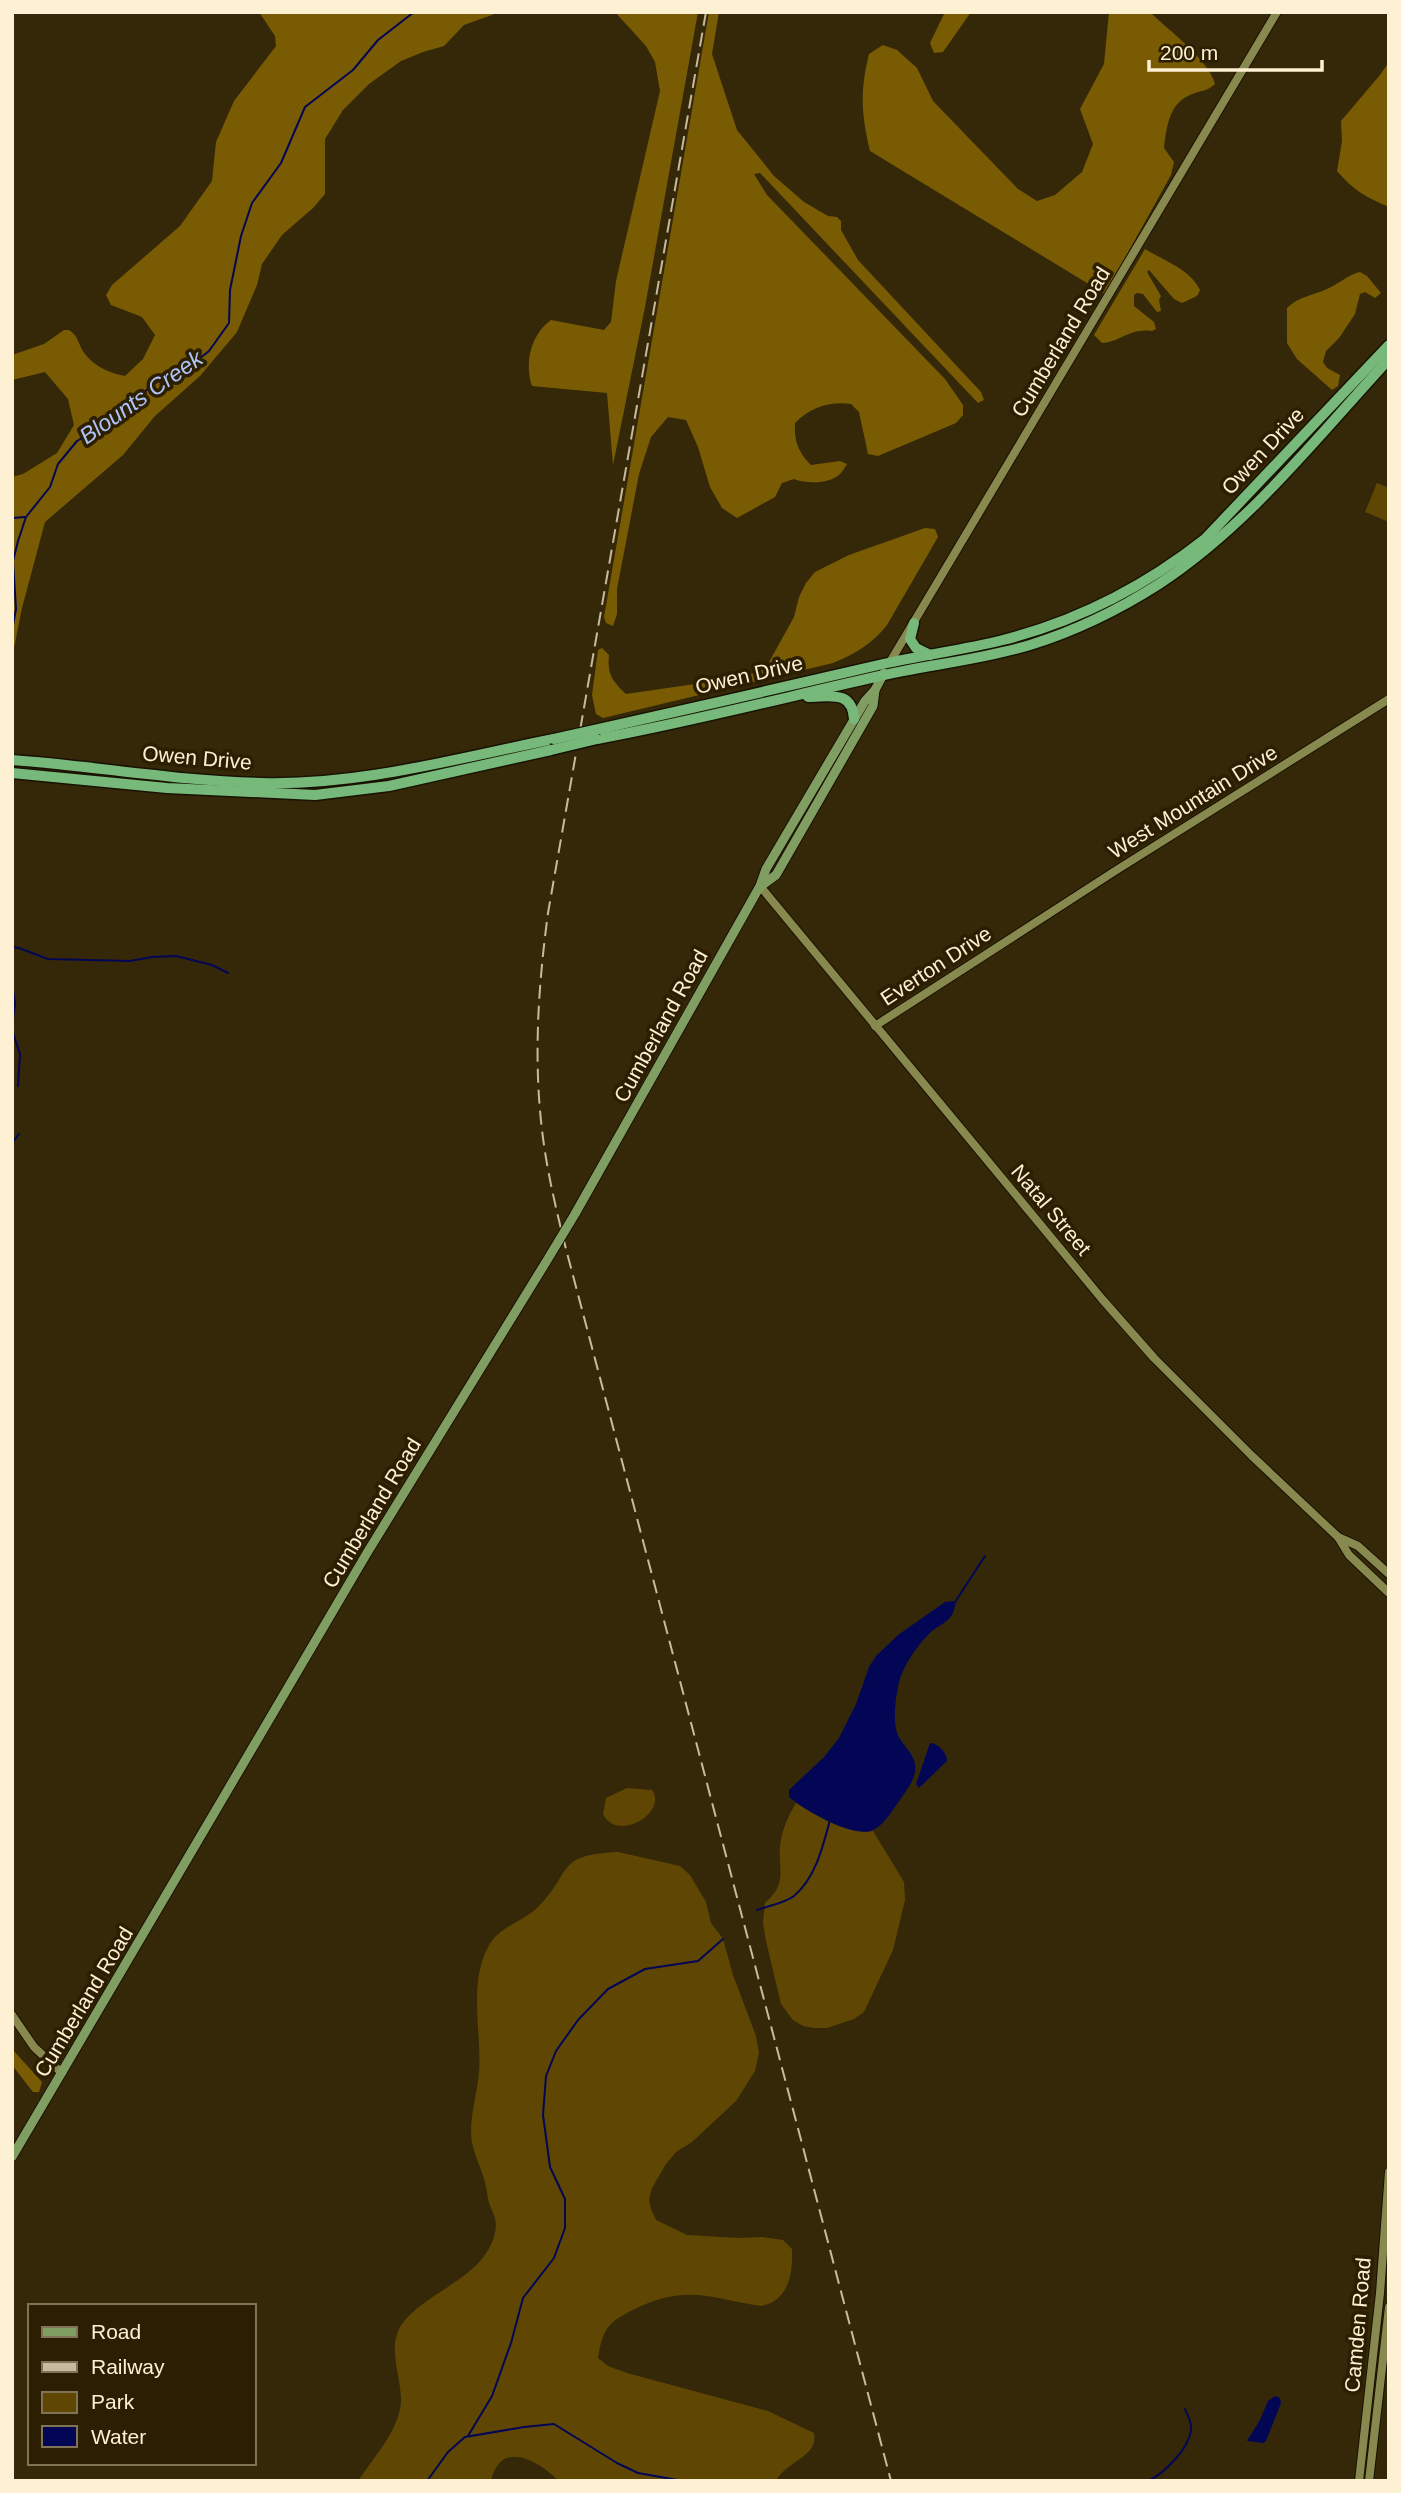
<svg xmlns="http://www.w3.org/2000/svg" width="1401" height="2493" viewBox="0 0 1401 2493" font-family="Arial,sans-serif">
<rect width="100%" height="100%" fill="#352809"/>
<g fill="#5f4703">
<path d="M 1377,483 L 1389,488 L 1389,522 L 1365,512 Z"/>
<path d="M 627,1788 L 652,1790 C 668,1813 617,1843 603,1814 L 606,1798 Z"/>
<path d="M 796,1803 C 819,1816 845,1834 873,1831 L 904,1882 L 905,1900 L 893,1950 L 864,2012 L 854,2019 L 827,2028 L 814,2028 L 803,2026 L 793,2020 L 781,2004 L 766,1941 L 763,1923 L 765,1903 C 788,1883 778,1871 780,1846 C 782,1830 788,1816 796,1803 Z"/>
<path d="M 618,1852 L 680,1866 L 690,1875 L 706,1902 L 711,1923 L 723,1939 L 733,1975 L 756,2036 L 759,2053 L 755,2071 L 736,2101 L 692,2142 L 676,2152 L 666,2164 L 652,2188 L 649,2199 L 651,2209 L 656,2220 L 687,2235 L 740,2238 L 762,2237 L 783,2240 L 792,2249 C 793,2273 789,2301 761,2306 C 709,2298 686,2284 635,2309 C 608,2322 603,2328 598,2358 L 608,2366 L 627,2373 L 768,2411 L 814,2433 C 819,2457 786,2461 776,2481 L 559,2481 C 539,2461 501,2438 491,2481 L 358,2481 C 373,2458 399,2431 401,2402 C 402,2377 386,2347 402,2324 C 426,2291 485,2278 495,2233 C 498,2221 493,2213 489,2203 C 487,2196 487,2189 485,2182 C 482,2170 476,2159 473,2147 C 467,2123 477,2097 479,2073 C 482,2032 468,1986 488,1947 C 498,1927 521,1923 537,1908 C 574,1872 553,1855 618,1852 Z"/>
</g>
<g fill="#795b03">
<path d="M 259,12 L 500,12 L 464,25 L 444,46 L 423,52 L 401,61 L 369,84 L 343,110 L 325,139 L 325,194 L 313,208 L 282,235 L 262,264 L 257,285 L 237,332 L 200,376 L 155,416 L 123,455 L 45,522 L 22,608 L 12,658 L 12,477 L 23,474 L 57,453 L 74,425 L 68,399 L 45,372 L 12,380 L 12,355 L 44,344 L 64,330 L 69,330 C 79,336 78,345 85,354 C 95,367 110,373 125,376 L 143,359 L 155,335 L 142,317 L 111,305 L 106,295 L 112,285 L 180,226 L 212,181 L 216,142 L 234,101 L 276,46 L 275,36 Z"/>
<path d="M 615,12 L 698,12 L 645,307 L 613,465 L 607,393 L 532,386 C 524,363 531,334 551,320 L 604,330 L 611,322 L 616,281 L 660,91 L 655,62 L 646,46 Z"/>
<path d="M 709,12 L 719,12 L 712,54 L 737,130 L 774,176 L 804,202 L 828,216 L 837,217 L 841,221 L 841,230 L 858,260 L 981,392 L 984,400 L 978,403 L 760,173 L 754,174 L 767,195 L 945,379 L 963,405 L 963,415 L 956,423 L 878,456 L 868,454 L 859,412 L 851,404 C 829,401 810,408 795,423 C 794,441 798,452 811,465 L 840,461 L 847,464 C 845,467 843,471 840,474 C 830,484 807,484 794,479 L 782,483 L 775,497 L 737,518 L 722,508 L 710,487 L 698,447 L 686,420 L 668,417 L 651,437 L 639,474 L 617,589 L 617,614 L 613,626 L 606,623 L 604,617 Z"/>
<path d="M 945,12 L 971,12 L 943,52 L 934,53 L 930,43 Z"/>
<path d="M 1109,12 L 1150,12 C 1168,30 1209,60 1215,84 C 1207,91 1204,90 1195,93 C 1169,101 1167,125 1164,148 L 1174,162 L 1171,175 L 1105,294 L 870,151 C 861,113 860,91 869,54 L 883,45 L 897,50 L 917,68 L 933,101 L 1018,189 L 1037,201 L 1055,195 L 1082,172 L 1093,144 L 1080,109 L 1104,64 Z"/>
<path d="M 1389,62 L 1389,207 C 1367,198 1352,189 1337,171 L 1342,141 L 1341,121 L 1380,75 Z"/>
<path d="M 1145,249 C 1163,260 1191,270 1200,290 L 1197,296 L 1182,303 L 1174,299 L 1149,270 L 1147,272 L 1161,296 L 1159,300 L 1161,311 L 1157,312 L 1143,294 L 1137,293 L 1134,295 L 1134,306 L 1154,322 L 1156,329 L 1152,331 C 1129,328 1121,342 1102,343 L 1094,335 Z"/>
<path d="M 1360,272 L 1367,276 L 1381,293 L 1375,298 L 1365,292 L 1360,294 L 1355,314 L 1339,338 L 1326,351 L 1323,362 L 1327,368 L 1340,375 L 1338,386 L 1332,390 L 1297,359 L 1287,343 L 1287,308 C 1299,296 1315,295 1329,288 C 1340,283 1348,275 1360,272 Z"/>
<path d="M 925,528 L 935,529 L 938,537 L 887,625 C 872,644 855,654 833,663 L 603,718 L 596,714 L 592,695 L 598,650 L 602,648 L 609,655 C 607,674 612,681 626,694 L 709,682 L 759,672 L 768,664 L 794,617 L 799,597 L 806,583 L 815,572 L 849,555 Z"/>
<path d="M 12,2049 L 42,2082 L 39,2092 L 33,2092 L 12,2065 Z"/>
</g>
<g fill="#020654">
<path d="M 956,1601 C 955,1605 954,1613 951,1616 C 947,1623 936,1627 930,1633 C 917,1646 904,1664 899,1682 C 896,1695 892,1722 898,1735 C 904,1748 918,1756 915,1772 C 913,1784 903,1795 897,1804 C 890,1814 882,1827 871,1831 C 851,1837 804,1810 789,1797 L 789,1790 L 824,1757 L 839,1738 L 856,1704 L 869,1667 L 876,1656 L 898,1635 L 945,1602 Z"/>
<path d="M 930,1743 C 938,1743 947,1753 947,1761 L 919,1788 L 916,1784 Z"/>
<path d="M 1275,2396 L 1280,2398 L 1281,2403 L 1266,2441 L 1263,2443 L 1247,2441 L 1260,2420 L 1268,2401 Z"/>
</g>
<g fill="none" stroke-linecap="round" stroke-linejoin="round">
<g stroke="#020654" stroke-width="2">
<path d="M 12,518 L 25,517"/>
<path d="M 12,630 L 16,609 L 13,561 L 18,541 L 26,517 L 50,487 L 58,464 L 77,441 L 121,415 L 133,401 L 158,381 L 190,366 L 209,351 L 229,323 L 230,290 L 241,236 L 252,203 L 281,163 L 305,107 L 353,70 L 378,40 L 414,12"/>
<path d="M 12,947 L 19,948 L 48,959 L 130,961 L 152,957 L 176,956 L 212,965 L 228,973"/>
<path d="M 12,985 L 15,1003 L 12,1026"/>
<path d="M 12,1030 L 20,1054 L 18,1086"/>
<path d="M 12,1143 L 19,1134"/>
<path d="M 955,1602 L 985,1556"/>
<path d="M 757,1910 C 768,1906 785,1903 794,1896 C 816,1877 823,1846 830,1820"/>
<path d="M 468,2436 L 492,2396 L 511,2343 L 523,2298 L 554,2258 L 565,2228 L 565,2199 L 550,2167 L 543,2115 L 546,2076 L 556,2051 L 578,2020 L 608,1989 L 645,1969 L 698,1961 L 723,1939"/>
<path d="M 427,2481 L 448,2452 L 465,2437 L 524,2427 L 554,2424 L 617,2463 L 638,2473 L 683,2481"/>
<path d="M 1148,2481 C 1165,2473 1193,2445 1191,2425 C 1190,2420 1187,2414 1185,2409"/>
</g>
<defs>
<g id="secondary">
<path d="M 890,662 L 1277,12"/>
<path d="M 760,886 L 1102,1299 L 1154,1358 L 1252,1456 L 1338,1537 L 1358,1546 L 1389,1574"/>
<path d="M 875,1026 L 1115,871 L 1389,699"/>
<path d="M 1338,1537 L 1349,1555 L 1389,1593"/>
<path d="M 12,2015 L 34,2047 L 62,2073"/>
<path d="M 1359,2481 L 1380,2293 L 1389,2172"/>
<path d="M 1369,2481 L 1389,2307"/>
</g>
<g id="primary">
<path d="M 761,886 L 776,875 L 873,706 L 875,690"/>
<path d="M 575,1214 L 760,886 L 766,869 L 865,701 L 875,690 L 884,673"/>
<path d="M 12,2157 L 367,1553 L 546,1262"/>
</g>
<g id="highway">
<path d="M 914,623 L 910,639 L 916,648 L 930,655"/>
<path d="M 808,697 C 831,697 852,690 854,719"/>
<path d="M 599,729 C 694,708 788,686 883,664 C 923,655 963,650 1003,640 C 1078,621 1144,587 1205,539 L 1389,345"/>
<path d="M 597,739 C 690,722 782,698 875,677 C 926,665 980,660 1030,645 C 1075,631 1120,609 1159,584 C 1249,525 1317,437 1389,359"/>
<path d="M 12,760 C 95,766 178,781 261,783 C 360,786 457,758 554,739"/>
<path d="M 12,773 L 167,788 L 315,795 L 389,786 L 551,750"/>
</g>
</defs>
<use href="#secondary" stroke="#191202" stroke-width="10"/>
<use href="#primary" stroke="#191202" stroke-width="11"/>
<use href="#highway" stroke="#191202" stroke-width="13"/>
<use href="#secondary" stroke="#87894e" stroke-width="8"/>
<use href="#primary" stroke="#809e61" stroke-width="9"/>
<use href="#highway" stroke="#77b97b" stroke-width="10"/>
<path stroke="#c8ba9c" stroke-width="2" stroke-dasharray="14 7" stroke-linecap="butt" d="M 706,12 L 548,913 C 538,988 533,1062 543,1138 C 548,1176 557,1213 566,1249 L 891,2481"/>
<defs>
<path id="primary-bridge" d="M 546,1262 L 575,1214"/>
<g id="highway-bridge">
<path d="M 554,739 L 599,729"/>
<path d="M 551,750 L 597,739"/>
</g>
</defs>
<use href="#primary-bridge" stroke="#191202" stroke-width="11" stroke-linecap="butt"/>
<use href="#highway-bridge" stroke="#191202" stroke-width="13" stroke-linecap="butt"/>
<use href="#primary-bridge" stroke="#809e61" stroke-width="9"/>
<use href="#highway-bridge" stroke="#77b97b" stroke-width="10"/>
</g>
<g text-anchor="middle" stroke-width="7" stroke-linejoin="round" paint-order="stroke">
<g font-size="21" fill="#fef0d3" stroke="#2b1e01">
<text transform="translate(1061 342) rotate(-59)" y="7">Cumberland Road</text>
<text transform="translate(1263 451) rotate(-47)" y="7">Owen Drive</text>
<text transform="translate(749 675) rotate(-13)" y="7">Owen Drive</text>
<text transform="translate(197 758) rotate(5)" y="7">Owen Drive</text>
<text transform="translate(1193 802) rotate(-32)" y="7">West Mountain Drive</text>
<text transform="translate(936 966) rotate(-33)" y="7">Everton Drive</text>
<text transform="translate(661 1026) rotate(-61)" y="7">Cumberland Road</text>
<text transform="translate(1051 1210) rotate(50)" y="7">Natal Street</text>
<text transform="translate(372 1513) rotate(-59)" y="7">Cumberland Road</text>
<text transform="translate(84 2002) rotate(-59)" y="7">Cumberland Road</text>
<text transform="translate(1358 2325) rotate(-85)" y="7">Camden Road</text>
</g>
<g font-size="23" font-style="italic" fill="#adc4f8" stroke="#2b1e01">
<text transform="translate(141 397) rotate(-35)" y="8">Blounts Creek</text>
</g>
</g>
<rect width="1401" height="2493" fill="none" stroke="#fef0d3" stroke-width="28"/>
<rect x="28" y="2304" width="228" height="161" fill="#2b1e01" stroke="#7f7255" stroke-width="2"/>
<rect x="42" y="2327" width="35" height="10" fill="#809e61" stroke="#7f7255" stroke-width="2"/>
<text x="91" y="2339" font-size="21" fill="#fef0d3">Road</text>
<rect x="42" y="2362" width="35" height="10" fill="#c8ba9c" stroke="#7f7255" stroke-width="2"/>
<text x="91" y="2374" font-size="21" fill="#fef0d3">Railway</text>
<rect x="42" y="2392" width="35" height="21" fill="#5f4703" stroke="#7f7255" stroke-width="2"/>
<text x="91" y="2409" font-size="21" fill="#fef0d3">Park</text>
<rect x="42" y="2426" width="35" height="21" fill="#020654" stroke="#7f7255" stroke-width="2"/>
<text x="91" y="2444" font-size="21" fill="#fef0d3">Water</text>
<path d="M1149 60v10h173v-10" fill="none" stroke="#fef0d3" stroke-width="3.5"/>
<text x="1160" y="60" font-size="21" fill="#fef0d3" stroke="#2b1e01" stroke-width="5" paint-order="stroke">200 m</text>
</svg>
